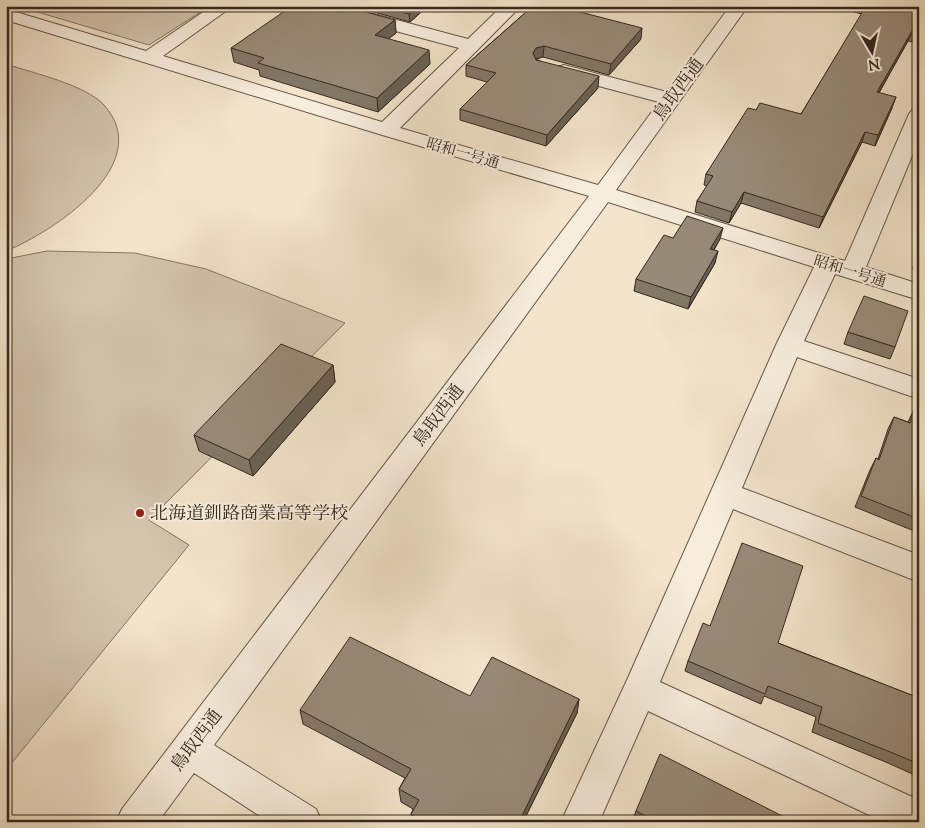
<svg xmlns="http://www.w3.org/2000/svg" width="925" height="828" viewBox="0 0 925 828" font-family="'Sorts Mill Goudy','Noto Serif JP',serif">
<rect width="100%" height="100%" fill="#f3e4cb"/>
<filter id="stains"><feTurbulence type="fractalNoise" baseFrequency=".004" numOctaves="4"/><feColorMatrix values="0 0 0 0 .2 0 0 0 0 .09 0 0 0 0 .02 0 0 0 .5 -.17"/></filter>
<radialGradient id="worn" r=".72"><stop offset=".6" stop-color="#630" stop-opacity="0"/><stop offset="1" stop-color="#630" stop-opacity=".3"/></radialGradient>
<g fill="#d3c4ae" stroke="#847666">
<path d="M 17,6 L 210,6 L 149,45 Z"/>
<path d="M 6,64 C 33,73 86,85 104,105 C 157,164 53,232 6,251 Z"/>
<path d="M 47,251 L 135,253 L 206,269 L 345,323 L 149,520 L 189,545 L 6,770 L 6,259 Z"/>
</g>
<g fill="none" stroke-linecap="round" stroke-linejoin="round">
<defs>
<path id="minor" d="M 212,6 L 233,6 L 163,56 L 382,122 L 459,48 L 317,10 L 314,6 L 344,6 L 468,39 L 502,6 L 521,6 L 400,128 L 598,185 L 659,102 L 557,75 L 554,71 L 557,67 L 564,65 L 667,92 L 730,6 L 748,6 L 616,190 L 845,261 L 909,114 L 912,110 L 919,108 L 919,139 L 866,267 L 919,284 L 919,300 L 835,274 L 804,341 L 919,379 L 919,399 L 797,357 L 742,488 L 919,555 L 919,582 L 733,509 L 660,682 L 919,800 L 919,822 L 884,822 L 648,711 L 599,822 L 561,822 L 627,680 L 776,345 L 814,267 L 608,202 L 214,745 L 316,809 L 322,822 L 269,822 L 194,773 L 158,822 L 116,822 L 122,809 L 589,196 L 379,134 L 6,20 L 6,9 L 146,51 Z"/>
</defs>
<use href="#minor" stroke="#64574a" stroke-width="2"/>
<use href="#minor" fill="#f7eddd" fill-rule="evenodd"/>
</g>
<g fill="#837767" stroke="#35281f">
<path d="M 352,6 L 428,6 L 410,22 Z"/>
<path d="M 533,6 L 641,39 L 609,75 L 543,57 L 536,59 L 598,88 L 546,146 L 460,120 L 460,109 L 487,82 L 466,76 L 466,65 Z"/>
<path d="M 830,6 L 919,6 L 919,43 L 908,41 L 879,93 L 892,108 L 875,146 L 862,142 L 819,228 L 741,203 L 729,223 L 695,212 L 697,201 L 707,186 L 704,185 L 706,174 L 756,110 L 801,114 L 862,14 Z"/>
<path d="M 395,20 L 396,33 L 388,39 L 430,64 L 378,112 L 260,76 L 259,70 L 234,62 L 231,48 Z"/>
<path d="M 673,238 L 720,239 L 714,250 L 715,263 L 688,309 L 634,291 L 636,279 Z"/>
<path d="M 919,253 L 919,271 L 912,269 Z"/>
<path d="M 848,332 L 895,347 L 890,359 L 844,344 Z"/>
<path d="M 333,365 L 335,382 L 253,476 L 199,451 L 194,435 Z"/>
<path d="M 914,409 L 919,411 L 919,533 L 855,507 L 870,470 L 876,458 L 878,459 L 888,429 L 894,417 L 908,422 Z"/>
<path d="M 710,626 L 778,643 L 919,698 L 919,777 L 888,763 L 812,732 L 816,717 L 764,696 L 761,704 L 685,671 L 688,661 Z"/>
<path d="M 579,699 L 577,713 L 523,822 L 411,822 L 411,814 L 413,809 L 401,802 L 399,789 L 405,778 L 303,724 L 300,710 Z"/>
<path d="M 636,811 L 794,822 L 638,822 L 633,819 Z"/>
</g>
<g fill="#6a6154" stroke="#35281f">
<path d="M 420,6 L 428,6 L 410,22 L 409,14 Z"/>
<path d="M 395,20 L 396,33 L 376,49 L 375,35 Z"/>
<path d="M 642,28 L 641,39 L 609,75 L 611,64 Z"/>
<path d="M 912,31 L 908,41 L 873,103 L 877,92 Z"/>
<path d="M 544,46 L 543,57 L 535,59 L 533,53 L 536,48 Z"/>
<path d="M 429,50 L 430,64 L 378,112 L 377,98 Z"/>
<path d="M 599,76 L 598,88 L 546,146 L 547,135 Z"/>
<path d="M 896,97 L 892,108 L 875,146 L 878,135 Z"/>
<path d="M 865,132 L 862,142 L 819,228 L 823,217 Z"/>
<path d="M 744,192 L 741,203 L 729,223 L 732,212 Z"/>
<path d="M 723,228 L 720,239 L 707,261 L 710,249 Z"/>
<path d="M 718,251 L 715,263 L 688,309 L 691,297 Z"/>
<path d="M 333,365 L 335,382 L 253,476 L 249,460 Z"/>
<path d="M 579,699 L 577,713 L 523,822 L 519,822 Z"/>
</g>
<g fill="#988a78" stroke="#35281f">
<path d="M 292,6 L 344,6 L 395,20 L 375,35 L 429,50 L 377,98 L 258,63 L 264,58 L 231,48 Z"/>
<path d="M 378,6 L 420,6 L 409,14 Z"/>
<path d="M 533,6 L 557,6 L 642,28 L 611,64 L 544,46 L 536,48 L 533,53 L 536,60 L 599,76 L 547,135 L 460,109 L 496,73 L 466,65 Z"/>
<path d="M 866,6 L 919,6 L 919,32 L 912,31 L 877,92 L 896,97 L 878,135 L 865,132 L 823,217 L 744,192 L 732,212 L 697,201 L 713,176 L 706,174 L 748,108 L 756,110 L 760,103 L 801,114 Z"/>
<path d="M 687,216 L 723,228 L 710,249 L 718,251 L 691,297 L 636,279 L 664,235 L 673,238 Z"/>
<path d="M 919,254 L 919,264 L 915,263 Z"/>
<path d="M 864,296 L 908,311 L 895,347 L 848,332 Z"/>
<path d="M 281,344 L 333,365 L 249,460 L 194,435 Z"/>
<path d="M 914,409 L 919,411 L 919,519 L 861,496 L 876,458 L 879,460 L 894,417 L 910,423 Z"/>
<path d="M 742,543 L 803,566 L 778,643 L 919,698 L 919,764 L 895,754 L 818,723 L 822,707 L 768,686 L 765,694 L 688,661 L 703,623 L 710,626 Z"/>
<path d="M 350,637 L 470,696 L 492,657 L 579,699 L 519,822 L 424,822 L 411,814 L 419,800 L 399,789 L 411,769 L 300,710 Z"/>
<path d="M 660,754 L 794,822 L 657,822 L 636,811 Z"/>
</g>
<circle fill="#8f2418" stroke="#f7eddd" stroke-width="2" cx="140" cy="513" r="5"/>
<g text-anchor="middle" stroke-width="4" stroke-linejoin="round" paint-order="stroke">
<g font-size="15" fill="#35281f" stroke="#f7eddd">
<text transform="translate(463 153) rotate(16)" y="5">昭和一号通</text>
<text transform="translate(850 271) rotate(17)" y="5">昭和一号通</text>
</g>
<g font-size="18" fill="#35281f" stroke="#f7eddd">
<text transform="translate(678 89) rotate(-54)" y="6">鳥取西通</text>
<text transform="translate(438 415) rotate(-53)" y="6">鳥取西通</text>
<text transform="translate(196 740) rotate(-53)" y="6">鳥取西通</text>
</g>
<g font-size="18" fill="#35281f" stroke="#f7eddd" text-anchor="start">
<text x="150" y="519">北海道釧路商業高等学校</text>
</g>
</g>
<rect width="925" height="828" fill="none" stroke="#f3e4cb" stroke-width="25"/>
<rect x="8" y="8" width="910" height="813" fill="none" stroke="#35281f" stroke-width="2.5"/>
<rect x="12" y="12" width="900" height="803" fill="none" stroke="#35281f"/>
<g transform="translate(872 52) rotate(171)" stroke="#f7eddd" stroke-width="4" paint-order="stroke">
<path d="M0-4L9 19L0 12L-9 19Z" fill="#35281f"/>
<text y="-8" font-size="14" font-weight="bold" text-anchor="middle" fill="#35281f">N</text>
</g>
<rect width="100%" height="100%" filter="url(#stains)"/>
<rect width="100%" height="100%" fill="url(#worn)"/>
</svg>
